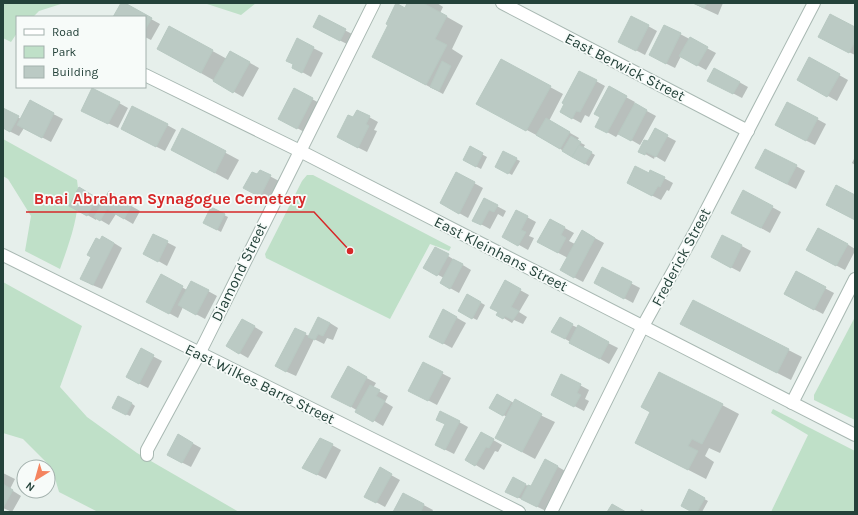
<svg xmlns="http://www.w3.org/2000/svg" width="858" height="515" viewBox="0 0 858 515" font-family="Karla,sans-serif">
<rect width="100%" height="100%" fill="#e6efeb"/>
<g fill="#bfe0c8">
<path d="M 3,3 L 64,3 L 39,11 L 33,17 L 17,17 L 17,33 L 11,42 L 3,38 Z"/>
<path d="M 204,3 L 256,3 L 241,15 Z"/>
<path d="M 3,139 L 77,180 C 82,210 70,241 60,269 L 25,251 L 31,216 L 8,179 L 3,176 Z"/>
<path d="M 307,175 L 313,175 L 451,247 L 449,251 L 430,244 L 390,319 L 266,258 L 265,254 L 302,181 Z"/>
<path d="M 3,282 L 82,326 L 60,387 L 87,417 L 137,453 L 239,512 L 98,512 L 59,492 L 52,468 L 23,439 L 3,433 Z"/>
<path d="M 855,317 L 855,420 L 814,400 L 814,395 Z"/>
<path d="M 773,409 L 855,451 L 855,512 L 771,512 L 808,435 L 771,413 Z"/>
</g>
<g fill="#0003">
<path d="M 122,3 L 160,24 L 151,40 L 145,37 L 145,17 L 114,17 Z"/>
<path d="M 408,3 L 437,3 L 443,7 L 440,13 L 463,26 L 452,49 L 463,56 L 443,94 L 390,66 Z"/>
<path d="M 692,3 L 723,3 L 718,15 Z"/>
<path d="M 319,17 L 354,35 L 349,45 L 323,32 Z"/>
<path d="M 648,26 L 657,31 L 645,55 L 628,46 Z"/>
<path d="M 665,26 L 716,53 L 706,70 L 681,56 L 675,68 L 659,60 Z"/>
<path d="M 169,27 L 227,59 L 230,52 L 259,68 L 243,97 L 171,56 Z"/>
<path d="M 855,28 L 855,55 L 828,42 Z"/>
<path d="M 297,40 L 323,53 L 311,77 L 302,72 Z"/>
<path d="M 839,75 L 848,80 L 837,101 L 798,79 Z"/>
<path d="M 596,81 L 605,86 L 589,117 L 585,115 L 581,123 L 561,112 Z"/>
<path d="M 739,82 L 748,87 L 742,98 L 717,85 Z"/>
<path d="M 550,87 L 563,94 L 549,121 L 579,138 L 577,141 L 585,145 L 583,148 L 595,155 L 589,166 L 540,137 L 491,111 Z"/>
<path d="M 609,88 L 635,102 L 634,104 L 656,116 L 640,145 L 619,133 L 616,137 L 596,126 L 601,117 Z"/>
<path d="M 312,99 L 321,104 L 306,133 L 288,123 Z"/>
<path d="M 30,102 L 63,119 L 51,142 L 24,128 L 19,136 L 3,128 L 3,109 L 21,119 Z"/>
<path d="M 119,103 L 128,108 L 118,128 L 91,115 Z"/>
<path d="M 369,117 L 378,122 L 374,130 L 377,131 L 367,152 L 347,142 L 354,119 Z"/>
<path d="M 817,119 L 826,124 L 815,145 L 785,130 Z"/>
<path d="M 167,125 L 176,130 L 165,151 L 131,134 Z"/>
<path d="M 183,130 L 239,160 L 228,180 L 172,150 Z"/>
<path d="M 655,130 L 676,141 L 665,162 L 655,156 L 654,159 L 640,151 L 648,143 Z"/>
<path d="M 470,148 L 487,157 L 481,169 L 464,160 Z"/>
<path d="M 503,152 L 520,161 L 512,175 L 496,166 Z"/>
<path d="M 855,157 L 855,165 L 852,163 Z"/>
<path d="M 796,166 L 805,171 L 796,189 L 765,173 Z"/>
<path d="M 260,171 L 279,181 L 269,201 L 253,193 Z"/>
<path d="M 651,171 L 673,183 L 669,191 L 667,190 L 661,200 L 637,188 Z"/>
<path d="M 474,183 L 483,188 L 468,218 L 450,208 Z"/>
<path d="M 79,189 L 104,202 L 109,193 L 140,211 L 133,224 L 116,214 L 109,225 L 97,218 L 96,220 L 70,205 Z"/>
<path d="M 484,199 L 506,211 L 503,217 L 498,214 L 490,229 L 473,220 Z"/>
<path d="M 772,207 L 781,212 L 770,233 L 741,217 Z"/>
<path d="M 516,211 L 536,222 L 529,236 L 534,238 L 528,250 L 503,236 Z"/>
<path d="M 224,215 L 228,217 L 221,232 L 208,225 Z"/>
<path d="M 550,220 L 574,233 L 569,241 L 575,244 L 582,231 L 604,243 L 583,282 L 570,275 L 568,258 L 547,247 Z"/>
<path d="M 153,235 L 176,247 L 167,266 L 153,258 Z"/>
<path d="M 723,236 L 751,251 L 740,272 L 721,262 Z"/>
<path d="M 114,243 L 122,248 L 102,289 L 90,284 Z"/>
<path d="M 847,244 L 855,249 L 855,251 L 845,270 L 816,255 Z"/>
<path d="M 435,248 L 471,270 L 459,293 L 441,283 L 444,278 L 425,268 Z"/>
<path d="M 602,268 L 640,288 L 633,303 L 604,287 Z"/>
<path d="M 796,273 L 834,293 L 823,314 L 794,299 Z"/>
<path d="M 161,276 L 187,290 L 208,291 L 217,296 L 205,319 L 183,307 L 178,318 L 156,306 Z"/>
<path d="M 520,290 L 529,295 L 519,312 L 527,317 L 523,324 L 514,320 L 512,323 L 497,314 Z"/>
<path d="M 467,295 L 485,305 L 477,320 L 459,311 Z"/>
<path d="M 693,301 L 802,357 L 791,380 L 695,331 Z"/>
<path d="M 443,310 L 466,323 L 452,348 L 439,341 Z"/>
<path d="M 243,320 L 263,332 L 248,358 L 227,346 Z"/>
<path d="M 330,323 L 338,328 L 333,340 L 327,338 L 324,344 L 314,339 L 296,376 L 285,371 L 295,329 L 309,336 Z"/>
<path d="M 572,325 L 618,348 L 609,364 L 553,332 Z"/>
<path d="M 141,350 L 162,361 L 148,388 L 136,382 Z"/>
<path d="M 424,364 L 451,378 L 437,405 L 418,395 Z"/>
<path d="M 348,368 L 376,383 L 373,388 L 388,396 L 385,402 L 393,407 L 383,426 L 333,396 Z"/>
<path d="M 561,375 L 589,390 L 585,399 L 589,401 L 584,411 L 561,399 Z"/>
<path d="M 497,395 L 555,422 L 535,459 L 509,445 L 507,417 L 491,408 Z"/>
<path d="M 131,403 L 135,406 L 130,416 L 117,410 Z"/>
<path d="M 722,405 L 739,414 L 720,453 L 709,448 L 705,456 L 714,462 L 706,479 L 636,443 Z"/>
<path d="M 459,422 L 468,427 L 454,454 L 436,445 L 446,425 Z"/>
<path d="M 481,433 L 502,445 L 498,452 L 495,451 L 484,470 L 466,459 Z"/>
<path d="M 192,443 L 201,448 L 191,467 L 175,459 Z"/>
<path d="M 332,445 L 341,450 L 326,479 L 312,472 Z"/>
<path d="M 546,460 L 567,472 L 546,511 L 511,494 L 514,479 L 532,488 Z"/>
<path d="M 380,469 L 400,480 L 385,507 L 365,496 Z"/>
<path d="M 3,473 L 15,479 L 10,489 L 21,496 L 12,512 L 3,508 Z"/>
<path d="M 690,491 L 708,501 L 702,512 L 693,512 Z"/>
<path d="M 403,494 L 433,510 L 432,512 L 394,512 Z"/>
<path d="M 641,509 L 646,512 L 640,512 Z"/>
</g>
<g fill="#bbcac4" stroke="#b8c9c2">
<path d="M 121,3 L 125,3 L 152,18 L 145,30 L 145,17 L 113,17 Z"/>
<path d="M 396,3 L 405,8 L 407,3 L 423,3 L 447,16 L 435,39 L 447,45 L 426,85 L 372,57 L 388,25 L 386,24 Z"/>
<path d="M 693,3 L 707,3 L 704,8 Z"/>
<path d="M 830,14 L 855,27 L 855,41 L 849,53 L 818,37 Z"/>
<path d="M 319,15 L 346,29 L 340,41 L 313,27 Z"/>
<path d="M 631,16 L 649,25 L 636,51 L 618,42 Z"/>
<path d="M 664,25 L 681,33 L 666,64 L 649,55 Z"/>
<path d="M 169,26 L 213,50 L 201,73 L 157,49 Z"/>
<path d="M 690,37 L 708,47 L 697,66 L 679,56 Z"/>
<path d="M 297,38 L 314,47 L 302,73 L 292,68 L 293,64 L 286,61 Z"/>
<path d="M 230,51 L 250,62 L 233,93 L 213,81 Z"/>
<path d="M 809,57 L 840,74 L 827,97 L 797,80 Z"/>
<path d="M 501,59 L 551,86 L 526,131 L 476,104 Z"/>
<path d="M 442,61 L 451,66 L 439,91 L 430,87 Z"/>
<path d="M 714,68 L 740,82 L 733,94 L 707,81 Z"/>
<path d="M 579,71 L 597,80 L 580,112 L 576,111 L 572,119 L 560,112 L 564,104 L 562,103 Z"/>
<path d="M 609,86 L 627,96 L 607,133 L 595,127 L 600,117 L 594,114 Z"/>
<path d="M 92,88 L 120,102 L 108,124 L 81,111 Z"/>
<path d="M 294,88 L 313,98 L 297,129 L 278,119 Z"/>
<path d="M 30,100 L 54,113 L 42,138 L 17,125 Z"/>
<path d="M 787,102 L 818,118 L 806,141 L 775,125 Z"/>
<path d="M 635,103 L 647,110 L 631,141 L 618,134 Z"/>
<path d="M 132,106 L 168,124 L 156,147 L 121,129 Z"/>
<path d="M 3,108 L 19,116 L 10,132 L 3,128 Z"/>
<path d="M 357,110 L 370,116 L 366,124 L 369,126 L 358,148 L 337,137 L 348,115 L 353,117 Z"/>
<path d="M 546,118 L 570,132 L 560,149 L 536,135 Z"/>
<path d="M 182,128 L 226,151 L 215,173 L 171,150 Z"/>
<path d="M 655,128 L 668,135 L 656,157 L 646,152 L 645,155 L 638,152 L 644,140 L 648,141 Z"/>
<path d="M 571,136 L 581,142 L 572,157 L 562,151 Z"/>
<path d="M 579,145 L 592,152 L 585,164 L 572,157 Z"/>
<path d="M 470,146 L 483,153 L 476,167 L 463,160 Z"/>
<path d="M 765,149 L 797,165 L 787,184 L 755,168 Z"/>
<path d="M 503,151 L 517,158 L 508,174 L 495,167 Z"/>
<path d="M 635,166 L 649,173 L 650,170 L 665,177 L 660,187 L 658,186 L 652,196 L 627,183 Z"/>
<path d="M 260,170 L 271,175 L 260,197 L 243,188 L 252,172 L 257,174 Z"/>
<path d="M 456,172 L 475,182 L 459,214 L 440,203 Z"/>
<path d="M 836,185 L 855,195 L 855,220 L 826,205 Z"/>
<path d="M 79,187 L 97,198 L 87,216 L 69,206 Z"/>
<path d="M 743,190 L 773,206 L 761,228 L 731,213 Z"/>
<path d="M 109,191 L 132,205 L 124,219 L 107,209 L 100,221 L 94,217 Z"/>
<path d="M 484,198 L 498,205 L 494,212 L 489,210 L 481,225 L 472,221 Z"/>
<path d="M 211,207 L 225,214 L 217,230 L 203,223 Z"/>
<path d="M 516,210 L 528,216 L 521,230 L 526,232 L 518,246 L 502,237 Z"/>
<path d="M 550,219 L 565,227 L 561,235 L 566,238 L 558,253 L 537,242 Z"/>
<path d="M 818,228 L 848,244 L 836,266 L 806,250 Z"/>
<path d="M 582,230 L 595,238 L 574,278 L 560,270 Z"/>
<path d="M 153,234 L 168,241 L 158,262 L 143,254 Z"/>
<path d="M 722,235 L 742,245 L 731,268 L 711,257 Z"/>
<path d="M 102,236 L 114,243 L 93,285 L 80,279 L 91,257 L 87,255 L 96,238 L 100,240 Z"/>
<path d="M 435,247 L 449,254 L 437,276 L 423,268 Z"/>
<path d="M 453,259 L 463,264 L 450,289 L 440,283 Z"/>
<path d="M 602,267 L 632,282 L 624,299 L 594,283 Z"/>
<path d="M 796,271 L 826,287 L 814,310 L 784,294 Z"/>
<path d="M 161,274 L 183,286 L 169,314 L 146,302 Z"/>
<path d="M 505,280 L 521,289 L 511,307 L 519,311 L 513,320 L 505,316 L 503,319 L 496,315 L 498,312 L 490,308 Z"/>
<path d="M 191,281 L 209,290 L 196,315 L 178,305 Z"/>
<path d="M 467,294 L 481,302 L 472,319 L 458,311 Z"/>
<path d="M 693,300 L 789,349 L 777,373 L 680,324 Z"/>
<path d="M 443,309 L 457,317 L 443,344 L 429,337 Z"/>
<path d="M 318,317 L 330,323 L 323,336 L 318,334 L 315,340 L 308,337 Z"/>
<path d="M 560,317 L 573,324 L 565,339 L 551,332 Z"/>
<path d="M 242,319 L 255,326 L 239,354 L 226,346 Z"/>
<path d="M 578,325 L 609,342 L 600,359 L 569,343 Z"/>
<path d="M 295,328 L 306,333 L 286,372 L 275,366 Z"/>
<path d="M 141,348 L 154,355 L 139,384 L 126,377 Z"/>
<path d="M 423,362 L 443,372 L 428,401 L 408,391 Z"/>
<path d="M 348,366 L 367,377 L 351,407 L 331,397 Z"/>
<path d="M 659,372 L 723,404 L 702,444 L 692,439 L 688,446 L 698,451 L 688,470 L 635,443 L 650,412 L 641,407 Z"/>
<path d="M 561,374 L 581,384 L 577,393 L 581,395 L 574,407 L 551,395 Z"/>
<path d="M 370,385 L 380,390 L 376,396 L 385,401 L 373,422 L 355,412 Z"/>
<path d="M 497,394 L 511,402 L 503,416 L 489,408 Z"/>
<path d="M 118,396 L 132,403 L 126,415 L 112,408 Z"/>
<path d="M 515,399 L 542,414 L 522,452 L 495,438 Z"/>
<path d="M 440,411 L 460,421 L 445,450 L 435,445 L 445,424 L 436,420 Z"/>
<path d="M 481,432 L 494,439 L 489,448 L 486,447 L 475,466 L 465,460 Z"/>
<path d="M 178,434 L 193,443 L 182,463 L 167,455 Z"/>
<path d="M 320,438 L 333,444 L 317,475 L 302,468 Z"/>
<path d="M 545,459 L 558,466 L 537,507 L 521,499 L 528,485 L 531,486 Z"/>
<path d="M 380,467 L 392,474 L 376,503 L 364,497 Z"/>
<path d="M 513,477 L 526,484 L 518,498 L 505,492 Z"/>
<path d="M 3,484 L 13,490 L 3,508 Z"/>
<path d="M 689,489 L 705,498 L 697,512 L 692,512 L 681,506 Z"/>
<path d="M 403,493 L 424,504 L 421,512 L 393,512 Z"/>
<path d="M 612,504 L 626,512 L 607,512 Z"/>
</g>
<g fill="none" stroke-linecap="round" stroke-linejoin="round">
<defs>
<g id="minor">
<path d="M 502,3 L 748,131"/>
<path d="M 145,75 L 300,151 L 855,435"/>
<path d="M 3,255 L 519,512"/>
<path d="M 792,403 L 855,279"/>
<path d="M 147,455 L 147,450 L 199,354 L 374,3"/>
<path d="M 551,512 L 643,326 L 695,232 L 814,3"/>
</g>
</defs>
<use href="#minor" stroke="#a8b8b2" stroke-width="14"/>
<use href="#minor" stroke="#fff" stroke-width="12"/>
</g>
<g text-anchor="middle" stroke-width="3.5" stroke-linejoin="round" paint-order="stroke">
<g font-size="15" fill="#24423a" stroke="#f7fbf9">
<text transform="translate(625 67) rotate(27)" y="5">East Berwick Street</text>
<text transform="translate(501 254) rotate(27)" y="5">East Kleinhans Street</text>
<text transform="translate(681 257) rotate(-62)" y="5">Frederick Street</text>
<text transform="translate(239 272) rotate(-64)" y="5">Diamond Street</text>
<text transform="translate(260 384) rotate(26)" y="5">East Wilkes Barre Street</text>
</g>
</g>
<path fill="none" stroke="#d62828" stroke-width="1.5" d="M350 251L314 212H26"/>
<circle fill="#d62828" stroke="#f7fbf9" stroke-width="1.5" cx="350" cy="251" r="4"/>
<g font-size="16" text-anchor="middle" font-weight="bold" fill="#d62828" stroke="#f7fbf9" stroke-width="3.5" stroke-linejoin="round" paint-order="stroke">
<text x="170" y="204">Bnai Abraham Synagogue Cemetery</text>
</g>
<rect width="858" height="515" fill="none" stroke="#24423a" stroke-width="8"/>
<rect x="16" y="16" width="130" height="72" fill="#f7fbf9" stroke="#a3b1ad"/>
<rect x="24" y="29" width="20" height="6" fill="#ffffff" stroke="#a3b1ad"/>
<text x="52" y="36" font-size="12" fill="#24423a">Road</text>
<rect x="24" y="46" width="20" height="12" fill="#bfe0c8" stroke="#a3b1ad"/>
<text x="52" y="56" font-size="12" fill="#24423a">Park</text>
<rect x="24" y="66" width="20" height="12" fill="#bbcac4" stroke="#a3b1ad"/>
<text x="52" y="76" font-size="12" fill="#24423a">Building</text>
<g transform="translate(36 479) rotate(217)"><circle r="19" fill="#f7fbf9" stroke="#a3b1ad"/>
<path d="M0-3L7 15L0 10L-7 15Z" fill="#f4845f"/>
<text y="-6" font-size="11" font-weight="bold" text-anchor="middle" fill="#24423a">N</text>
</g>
</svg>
